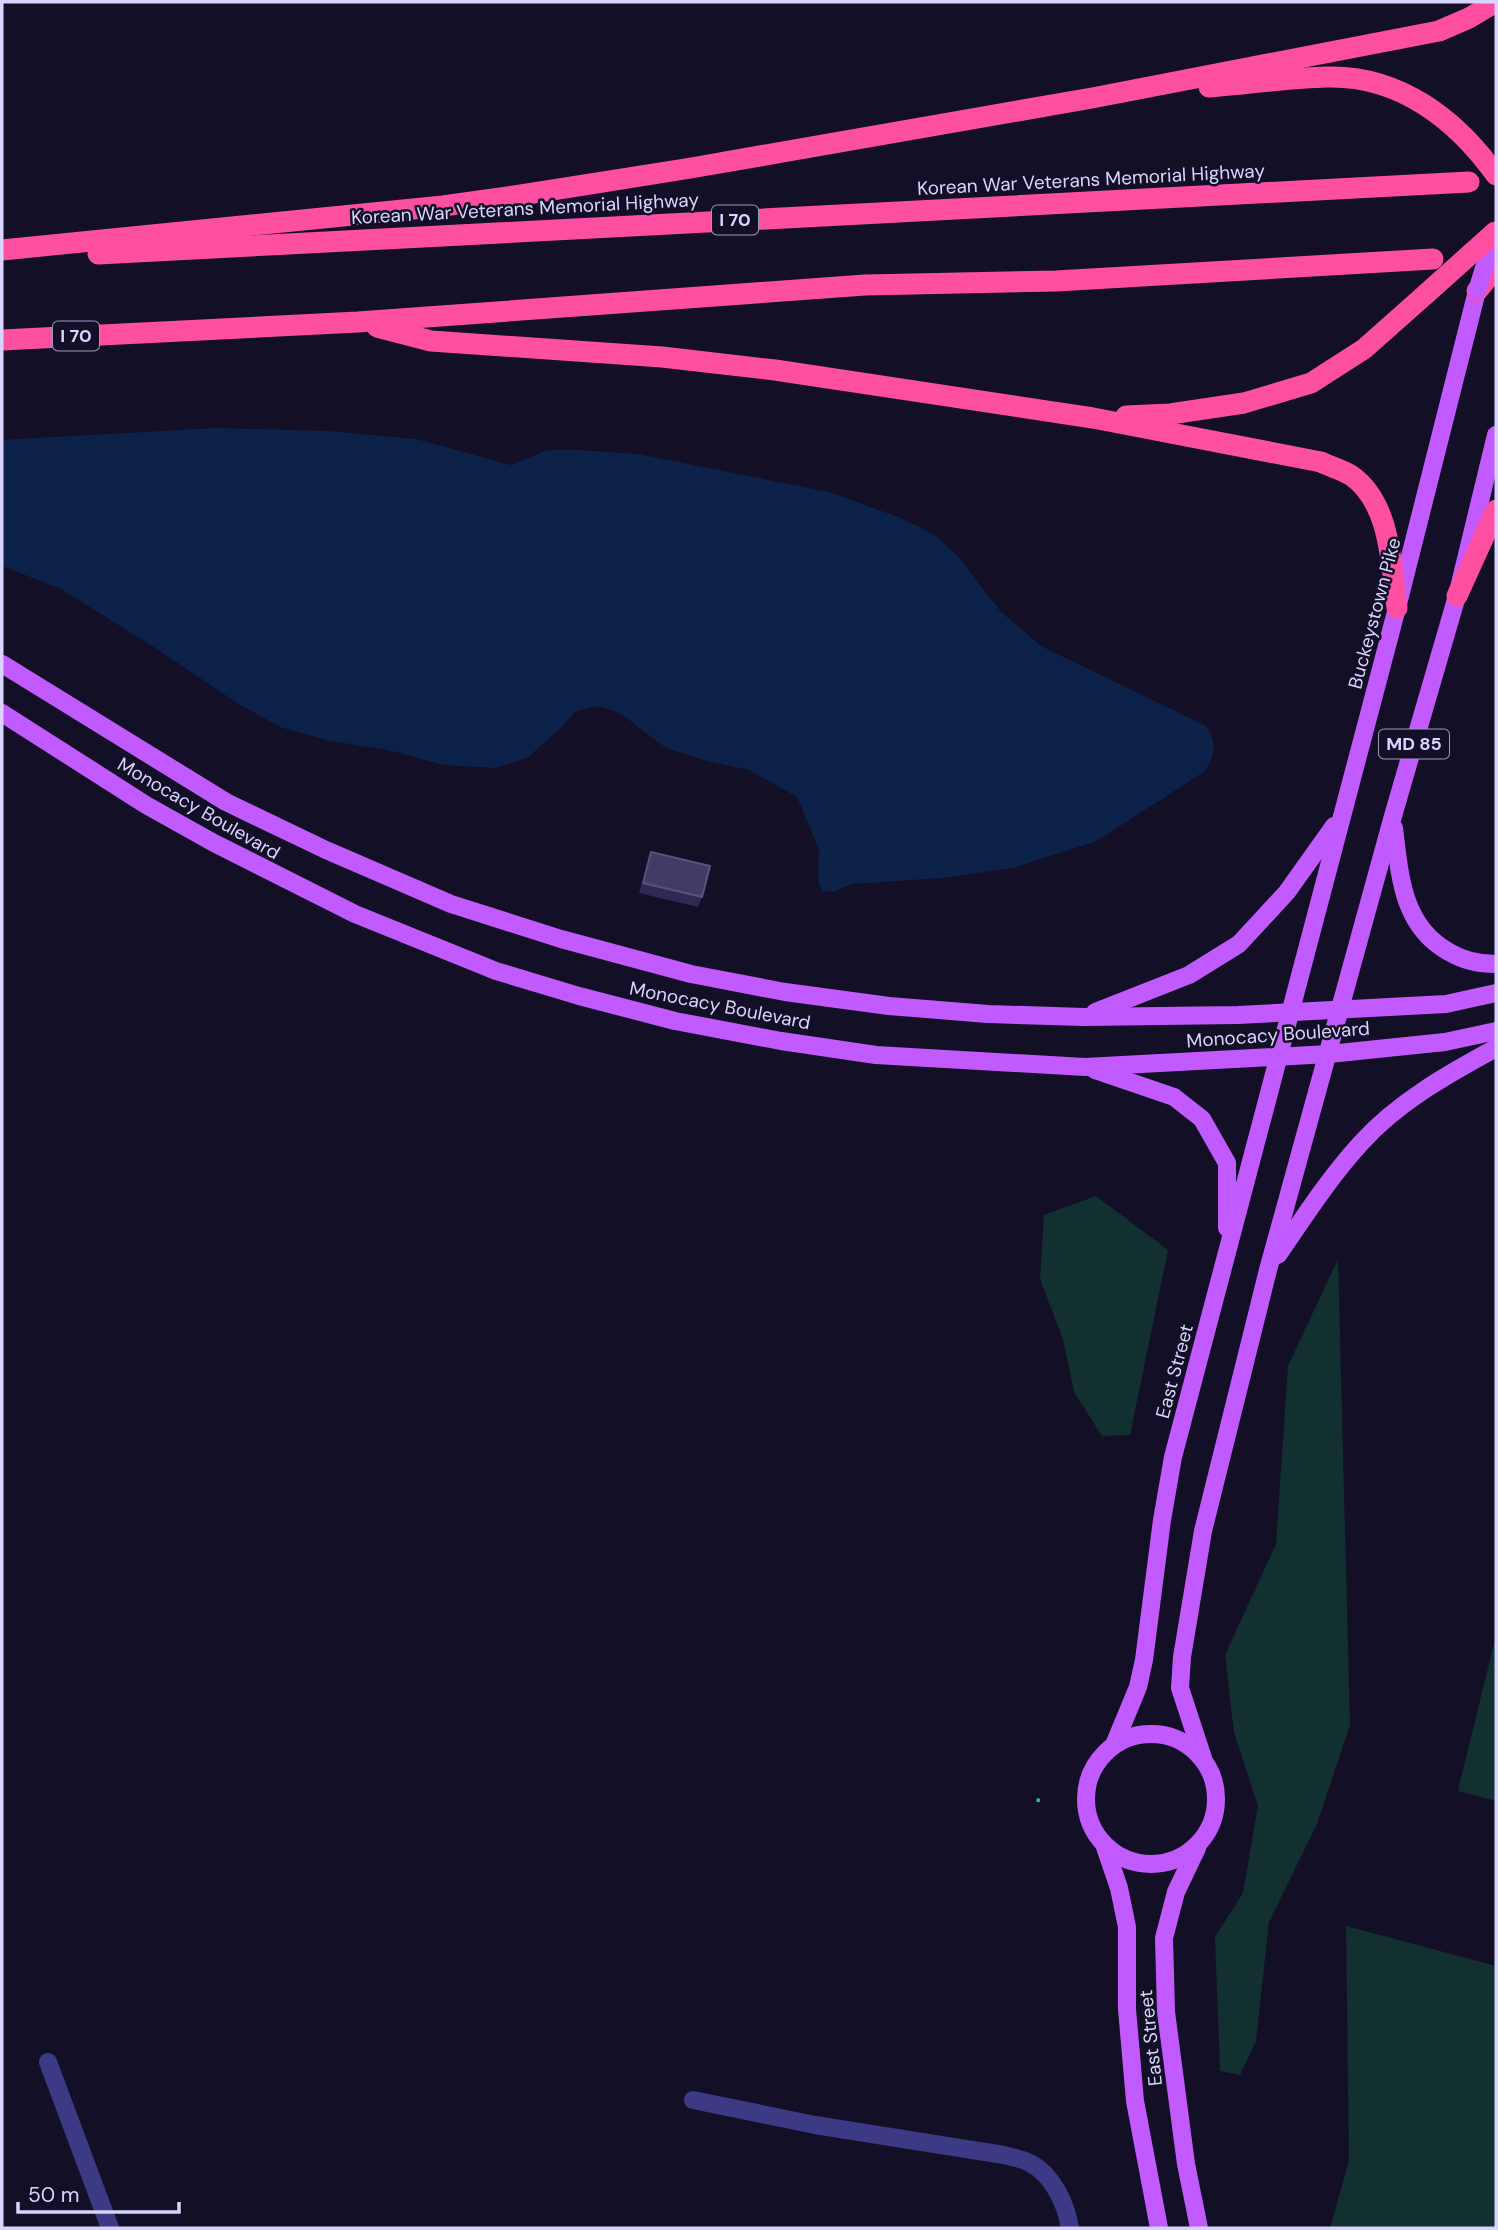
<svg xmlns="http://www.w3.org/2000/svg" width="1498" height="2230" viewBox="0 0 1498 2230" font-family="'DM Sans',sans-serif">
<rect width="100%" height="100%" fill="#130f26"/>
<g fill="#12302f">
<path d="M 1096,1196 L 1168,1250 L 1130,1435 L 1102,1436 L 1074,1392 L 1063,1339 L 1040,1279 L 1044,1215 Z"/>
<path d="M 1338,1259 L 1350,1725 L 1317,1824 L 1269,1922 L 1256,2041 L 1240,2075 L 1220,2071 L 1215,1937 L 1243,1893 L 1258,1806 L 1234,1732 L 1225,1655 L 1276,1544 L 1288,1366 Z"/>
<path d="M 1496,1635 L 1496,1801 L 1458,1791 Z"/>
<path d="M 1346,1926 L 1496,1966 L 1496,2228 L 1330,2228 L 1349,2161 Z"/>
</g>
<path fill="#0c2248" d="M 216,428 L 328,431 L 416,439 L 511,465 L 547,450 L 578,450 L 638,454 L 829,492 L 901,518 L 933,534 L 957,555 L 1001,612 L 1041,646 L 1206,726 C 1217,743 1216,754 1205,771 L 1097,841 L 1013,868 L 942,878 L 853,884 L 832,892 L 822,891 L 818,880 L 819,849 L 797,797 L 749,770 L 703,760 L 666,748 L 620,713 L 599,706 L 576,711 L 561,728 L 527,758 L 495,768 L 444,765 L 388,750 L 330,741 L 280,727 L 237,703 L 157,649 L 61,589 L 2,566 L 2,440 Z"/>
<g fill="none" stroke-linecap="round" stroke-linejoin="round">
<path stroke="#2fb8b0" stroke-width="3.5" stroke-dasharray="3.5 5" stroke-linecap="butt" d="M 1038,1802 L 1039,1794"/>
<g stroke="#3d3a85" stroke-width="18">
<path d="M 48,2062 L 110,2228"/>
<path d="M 693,2100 L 815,2125 L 1004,2155 C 1012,2157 1023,2159 1030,2163 C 1053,2175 1066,2204 1070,2228"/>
</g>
<g stroke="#c25bff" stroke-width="18">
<path d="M 2,664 L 226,802 L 326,850 L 451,904 L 561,939 L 691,974 L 785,992 L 889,1006 L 988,1014 L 1084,1017 L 1238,1015 L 1446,1004 L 1496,993"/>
<path d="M 2,713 L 146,805 L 214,843 L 355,914 L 496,971 L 579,996 L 675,1021 L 781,1041 L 876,1055 L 1085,1067 L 1329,1054 L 1445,1042 L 1496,1031"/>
<path d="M 1394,828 C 1400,876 1402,926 1449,952 C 1464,961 1479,964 1496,964"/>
<path d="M 1095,1012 L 1189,975 L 1239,944 L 1287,892 L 1334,826"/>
<path d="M 1095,1070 L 1174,1097 L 1202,1119 L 1227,1163 L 1227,1228"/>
<path d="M 1278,1255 C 1304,1217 1329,1178 1361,1143 C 1398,1102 1448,1074 1496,1048"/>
<circle cx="1151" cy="1799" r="65"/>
<path d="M 1114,1745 L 1138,1687 L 1144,1660 L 1162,1520 L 1173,1457 L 1397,608 L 1477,291"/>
<path d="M 1203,1758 L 1180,1688 L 1182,1657 L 1203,1531 L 1268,1270 L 1393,816 L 1457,596 L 1496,435"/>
<path d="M 1105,1847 L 1119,1888 L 1127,1927 L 1127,2009 L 1135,2101 L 1159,2228"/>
<path d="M 1197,1848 L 1176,1892 L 1164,1938 L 1166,2012 L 1186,2164 L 1199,2228"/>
</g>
<g stroke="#ff4fa3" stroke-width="21">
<path d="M 1209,87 C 1248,84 1288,78 1327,77 C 1399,75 1456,119 1496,175"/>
<path d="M 2,250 L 443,206 L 521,195 L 691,168 L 1092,98 L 1439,31 L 1469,18 L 1496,2"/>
<path d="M 98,254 L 1469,182"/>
<path d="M 1477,291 L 1496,268"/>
<path d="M 377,327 L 431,341 L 662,357 L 775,370 L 1093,418 L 1321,462 C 1331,467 1343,470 1352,476 C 1391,504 1391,565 1397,608"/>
<path d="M 2,340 L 358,322 L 865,285 L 1056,281 L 1433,259"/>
<path d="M 1126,416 L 1170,414 L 1244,403 L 1311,383 L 1364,349 L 1426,294"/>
<path d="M 1457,596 L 1496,510"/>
</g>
<path stroke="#c25bff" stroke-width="18" d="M 1477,291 L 1495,232"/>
<path stroke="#ff4fa3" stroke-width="21" d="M 1426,294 L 1495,232"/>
</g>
<path fill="#312854" d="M 651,852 L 702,897 L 698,907 L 639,893 Z"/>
<path fill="#433a66" stroke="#5a527e" stroke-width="2" d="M 651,852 L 710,866 L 702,897 L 643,883 Z"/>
<g text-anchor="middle" stroke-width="5" stroke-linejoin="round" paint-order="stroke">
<g fill="#130f26" stroke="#9e99be" stroke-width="2">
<rect x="712" y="205.5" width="46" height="29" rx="5"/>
<rect x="53" y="321.5" width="46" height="29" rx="5"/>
<rect x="1379" y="729.5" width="70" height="29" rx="5"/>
</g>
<g font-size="18" font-weight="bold" fill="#d9d4ff">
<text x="735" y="226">I 70</text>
<text x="76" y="342">I 70</text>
<text x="1414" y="750">MD 85</text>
</g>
<g font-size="19" fill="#d9d4ff" stroke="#130f26">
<text transform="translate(1091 179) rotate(-3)" y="7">Korean War Veterans Memorial Highway</text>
<text transform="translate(525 208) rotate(-3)" y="7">Korean War Veterans Memorial Highway</text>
<text transform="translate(1374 613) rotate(-75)" y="7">Buckeystown Pike</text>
<text transform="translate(199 808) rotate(30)" y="7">Monocacy Boulevard</text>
<text transform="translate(720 1005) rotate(11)" y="7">Monocacy Boulevard</text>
<text transform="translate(1278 1034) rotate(-4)" y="7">Monocacy Boulevard</text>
<text transform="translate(1174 1371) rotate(-75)" y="7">East Street</text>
<text transform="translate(1150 2038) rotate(-96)" y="7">East Street</text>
</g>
</g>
<rect width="1498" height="2230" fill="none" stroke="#d9d4ff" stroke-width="7"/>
<path d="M18 2202v10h161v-10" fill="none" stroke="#d9d4ff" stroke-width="3.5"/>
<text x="28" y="2202" font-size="21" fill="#d9d4ff" stroke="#130f26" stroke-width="5" paint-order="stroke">50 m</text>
</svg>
